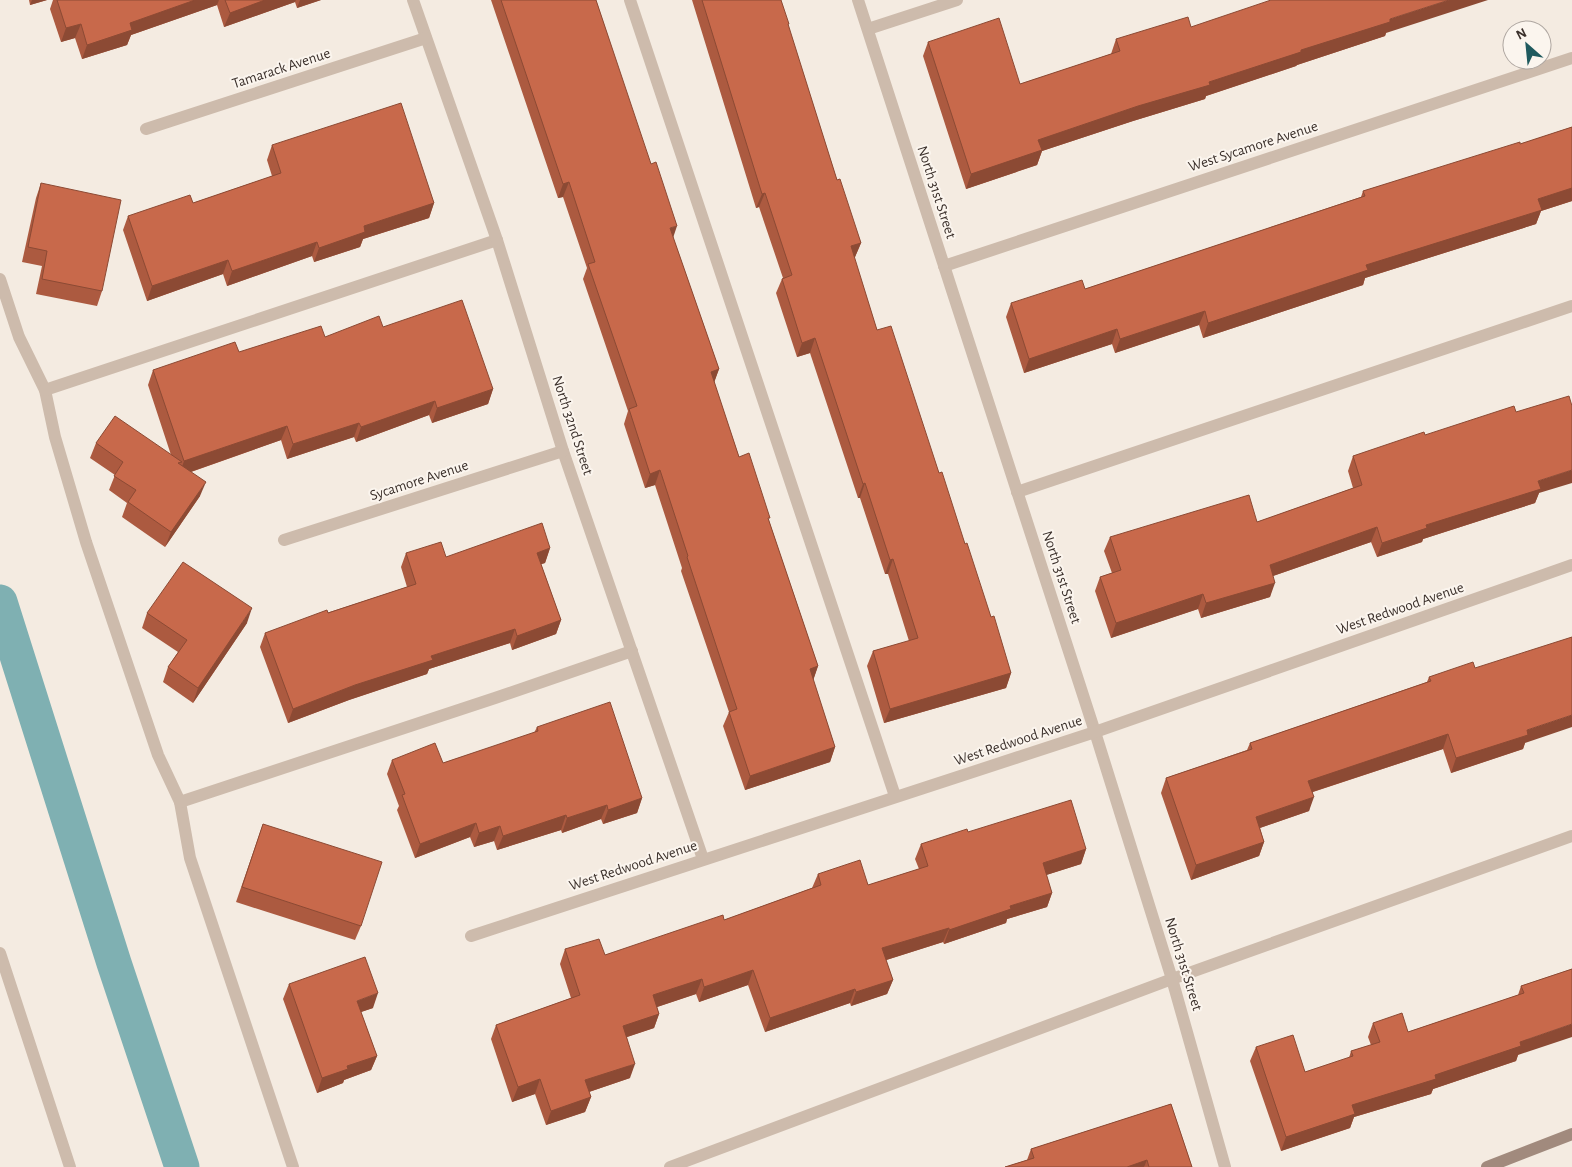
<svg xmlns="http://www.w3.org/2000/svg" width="1572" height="1167" viewBox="0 0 1572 1167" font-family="'Alegreya Sans',sans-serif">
<rect width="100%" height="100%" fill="#f4ebe1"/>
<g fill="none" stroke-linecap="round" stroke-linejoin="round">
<path stroke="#7fb0b2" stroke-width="35" d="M 0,602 L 114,963 L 182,1167"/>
<g stroke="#cdbbac" stroke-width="12">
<path d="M 630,0 L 895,796"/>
<path d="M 868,29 L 957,0"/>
<path d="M 0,279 L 19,337 L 45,390 L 55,437 L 86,542 L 158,755 L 180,802 L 190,858 L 293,1167"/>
<path d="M 45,390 L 497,240"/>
<path d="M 1017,492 L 1572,306"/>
<path d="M 180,802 L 495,698 L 632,651"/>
<path d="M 0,953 L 70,1167"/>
<path d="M 670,1167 L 1172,979 L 1572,836"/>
</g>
<g stroke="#cdbbac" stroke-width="12">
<path d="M 413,0 L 497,240 L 563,451 L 703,859"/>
<path d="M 858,0 L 1095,732 L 1172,979 L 1225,1167"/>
<path d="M 146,129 L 426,38"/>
<path d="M 944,266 L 1572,58"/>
<path d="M 284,540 L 563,451"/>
<path d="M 471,936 L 1095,732 L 1572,565"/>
</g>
<path stroke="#a18a7d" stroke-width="12" d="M 1487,1167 L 1572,1134"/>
</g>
<g fill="#ac5a40">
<path d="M 29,0 L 47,0 L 30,5 Z"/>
<path d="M 53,0 L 321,0 L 297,8 L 295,2 L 224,27 L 217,5 L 131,35 L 127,45 L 82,59 L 75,38 L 61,42 L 50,9 Z"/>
<path d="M 491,0 L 596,0 L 673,237 L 719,369 L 714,382 L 739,457 L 769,521 L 818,666 L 813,680 L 835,747 L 830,762 L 745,790 L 723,726 L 729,712 L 681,571 L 682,568 L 655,485 L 645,488 L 624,424 L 628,411 L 583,279 L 587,268 L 563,197 L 558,198 Z"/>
<path d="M 692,0 L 781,0 L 788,26 L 837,180 L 861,243 L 855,257 L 854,258 L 877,330 L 939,473 L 1011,673 L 1006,688 L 884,723 L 867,666 L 873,651 L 909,641 L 888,574 L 885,574 L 860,498 L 858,498 L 810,353 L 797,357 L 776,293 L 782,279 L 783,278 L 759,207 L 756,208 Z"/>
<path d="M 1191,27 L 1386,33 L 1385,36 L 1297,65 L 1296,66 L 1206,96 L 1205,99 L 1133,121 L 1042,151 L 1037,165 L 966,189 L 923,56 L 928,42 L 1020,84 L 1111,54 L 1116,39 Z"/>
<path d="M 1572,127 L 1572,201 L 1541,211 L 1536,224 L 1365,278 L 1363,285 L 1203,338 L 1199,325 L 1115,353 L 1112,344 L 1024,373 L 1006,317 L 1011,303 L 1085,289 L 1361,197 L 1363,191 L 1520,144 Z"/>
<path d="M 272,145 L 434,203 L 429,218 L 363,239 L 360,247 L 314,262 L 312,256 L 227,286 L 223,274 L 147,301 L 123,230 L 128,216 L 193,203 L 272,176 L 267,160 Z"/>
<path d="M 41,183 L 102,291 L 97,306 L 36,294 L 42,266 L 22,262 L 36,198 Z"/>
<path d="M 383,327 L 493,389 L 488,404 L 432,423 L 429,415 L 356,442 L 354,437 L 287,459 L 281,440 L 191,472 L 200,496 L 165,547 L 122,517 L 127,503 L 109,490 L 115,475 L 90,458 L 96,443 L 171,455 L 148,385 L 153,370 L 239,352 Z"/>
<path d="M 1425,435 L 1539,493 L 1535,503 L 1423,539 L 1422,542 L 1377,557 L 1371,542 L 1273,576 L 1270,597 L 1201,618 L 1198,609 L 1111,638 L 1095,591 L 1100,577 L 1112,573 L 1104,551 L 1110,537 L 1257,522 L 1353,488 L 1348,471 L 1353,456 Z"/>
<path d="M 550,548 L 545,563 L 541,564 L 561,620 L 556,634 L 512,650 L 510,643 L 429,669 L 427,674 L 349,700 L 288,723 L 260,647 L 265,633 L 407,587 L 401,567 L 406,553 L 446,557 Z"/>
<path d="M 147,613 L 247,623 L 193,703 L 163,682 L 168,667 L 178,652 L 142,628 Z"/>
<path d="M 1475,668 L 1525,743 L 1523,749 L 1451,773 L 1443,749 L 1313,792 L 1309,811 L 1260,828 L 1264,842 L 1259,856 L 1191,880 L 1161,793 L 1166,778 L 1247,750 L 1250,743 L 1427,682 L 1429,677 Z"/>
<path d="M 537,727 L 642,798 L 637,813 L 603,824 L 601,819 L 562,833 L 561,830 L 497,850 L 494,841 L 474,847 L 470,837 L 415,858 L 397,810 L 399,806 L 387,774 L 392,760 L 443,763 L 534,733 Z"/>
<path d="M 263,824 L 361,926 L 355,940 L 236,902 Z"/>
<path d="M 968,832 L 1086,849 L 1081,864 L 1046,875 L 1052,893 L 1047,907 L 1007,919 L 1006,923 L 944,944 L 943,942 L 886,960 L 893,980 L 887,994 L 851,1006 L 850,1003 L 765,1032 L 748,985 L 699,1002 L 696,994 L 657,1007 L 659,1014 L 654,1028 L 627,1037 L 630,1078 L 589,1092 L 591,1097 L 585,1112 L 546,1125 L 535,1094 L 512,1102 L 491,1039 L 496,1025 L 571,998 L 560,964 L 565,949 L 605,955 L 724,920 L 812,888 L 818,874 L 868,885 L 919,869 L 915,859 L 921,844 Z"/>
<path d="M 1572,969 L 1518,1055 L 1516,1061 L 1433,1089 L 1431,1094 L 1354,1117 L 1350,1128 L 1281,1151 L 1250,1061 L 1256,1047 L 1305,1072 L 1349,1058 L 1351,1051 L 1371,1045 L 1368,1037 L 1373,1023 L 1408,1032 L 1518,995 L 1521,986 Z"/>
<path d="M 289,984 L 373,1008 L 361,1012 L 377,1056 L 371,1070 L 344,1080 L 343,1083 L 317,1093 L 283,999 Z"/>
<path d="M 1171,1104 L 1192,1167 L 1005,1167 L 1027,1160 L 1031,1149 Z"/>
</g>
<g fill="#8c4a34">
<path d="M 32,0 L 47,0 L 30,5 Z"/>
<path d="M 195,0 L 219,0 L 217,5 L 131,35 L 127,45 L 82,59 L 87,45 L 130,23 Z"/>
<path d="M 265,0 L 296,0 L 295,2 L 224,27 L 230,13 Z"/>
<path d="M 300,0 L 321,0 L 297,8 Z"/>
<path d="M 1449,0 L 1488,0 L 1386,33 L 1385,36 L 1297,65 L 1296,66 L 1206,96 L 1205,99 L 1133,121 L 1042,151 L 1037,165 L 966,189 L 971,174 L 1038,140 L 1209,82 L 1390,19 Z"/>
<path d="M 81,24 L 75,38 L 61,42 L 66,28 Z"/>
<path d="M 569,182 L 563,197 L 558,198 L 563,184 Z"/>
<path d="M 1572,188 L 1572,201 L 1541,211 L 1536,224 L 1365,278 L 1363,285 L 1203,338 L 1208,323 L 1366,265 L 1538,199 Z"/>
<path d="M 765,193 L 759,207 L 756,208 L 762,194 Z"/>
<path d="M 434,203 L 429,218 L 363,239 L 360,247 L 314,262 L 319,248 L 364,226 Z"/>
<path d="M 677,226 L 672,241 L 670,228 Z"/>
<path d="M 317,242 L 312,256 L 227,286 L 232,271 Z"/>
<path d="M 861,243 L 855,257 L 845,260 L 851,246 Z"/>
<path d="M 228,260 L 223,274 L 147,301 L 152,286 Z"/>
<path d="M 1205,311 L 1199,325 L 1115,353 L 1120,339 Z"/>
<path d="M 1117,329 L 1112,344 L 1024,373 L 1029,359 Z"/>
<path d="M 815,338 L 810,353 L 797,357 L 802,343 Z"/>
<path d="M 719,369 L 714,383 L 711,372 Z"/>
<path d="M 493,389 L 488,404 L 432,423 L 437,408 Z"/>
<path d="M 435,401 L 429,415 L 356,442 L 361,427 Z"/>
<path d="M 359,423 L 354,437 L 287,459 L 293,444 Z"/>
<path d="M 287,426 L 281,440 L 179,476 L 184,461 Z"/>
<path d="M 660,470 L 655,485 L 645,488 L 650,474 Z"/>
<path d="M 1572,470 L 1572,483 L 1539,493 L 1535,503 L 1423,539 L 1422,542 L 1377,557 L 1382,543 L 1538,481 Z"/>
<path d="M 206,482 L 200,496 L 165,547 L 171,532 Z"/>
<path d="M 865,483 L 860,498 L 858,498 L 863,484 Z"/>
<path d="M 1377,527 L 1371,542 L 1264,579 L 1270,565 Z"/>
<path d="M 550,548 L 545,563 L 532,567 L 537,553 Z"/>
<path d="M 893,559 L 888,574 L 885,574 L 890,560 Z"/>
<path d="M 1275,583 L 1270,597 L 1201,618 L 1206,603 Z"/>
<path d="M 1203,594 L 1198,609 L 1111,638 L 1116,623 Z"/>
<path d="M 252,608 L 247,623 L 193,703 L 198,688 Z"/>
<path d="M 561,620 L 556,634 L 512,650 L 517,636 Z"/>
<path d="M 515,629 L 510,643 L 429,669 L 427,674 L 349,700 L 288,723 L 293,709 L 431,656 Z"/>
<path d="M 818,666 L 813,681 L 810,669 Z"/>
<path d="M 1011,673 L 1006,688 L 884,723 L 890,709 Z"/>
<path d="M 1572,715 L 1572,727 L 1525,743 L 1523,749 L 1451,773 L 1456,758 L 1527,730 Z"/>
<path d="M 1448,734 L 1443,749 L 1303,795 L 1308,781 Z"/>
<path d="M 835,747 L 830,762 L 745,790 L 750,776 Z"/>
<path d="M 1314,797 L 1309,811 L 1251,831 L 1256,817 Z"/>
<path d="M 642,798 L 637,813 L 603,824 L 608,810 Z"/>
<path d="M 607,805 L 601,819 L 562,833 L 567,818 Z"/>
<path d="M 566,815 L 561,830 L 497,850 L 503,836 Z"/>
<path d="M 476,823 L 470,837 L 415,858 L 420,844 Z"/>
<path d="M 500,826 L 494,841 L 474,847 L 479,833 Z"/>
<path d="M 1264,842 L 1259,856 L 1191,880 L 1196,865 Z"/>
<path d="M 1086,849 L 1081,864 L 1037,878 L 1043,863 Z"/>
<path d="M 1052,893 L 1047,907 L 1007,919 L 1006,923 L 944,944 L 949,930 L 1010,906 Z"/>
<path d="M 949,928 L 943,942 L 877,963 L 882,948 Z"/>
<path d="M 753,970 L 748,985 L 699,1002 L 704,987 Z"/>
<path d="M 702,979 L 696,994 L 648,1010 L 653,995 Z"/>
<path d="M 893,980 L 887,994 L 851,1006 L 856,992 Z"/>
<path d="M 855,989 L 850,1003 L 765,1032 L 770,1018 Z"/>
<path d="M 378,993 L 373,1008 L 352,1015 L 357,1001 Z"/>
<path d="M 659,1014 L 654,1028 L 618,1040 L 623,1026 Z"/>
<path d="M 1572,1024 L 1572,1037 L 1518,1055 L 1516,1061 L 1433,1089 L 1431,1094 L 1354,1117 L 1350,1128 L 1281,1151 L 1286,1137 L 1352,1105 L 1435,1075 L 1520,1042 Z"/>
<path d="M 377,1056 L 371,1070 L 344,1080 L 343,1083 L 317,1093 L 322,1078 L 347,1066 Z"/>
<path d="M 635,1064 L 630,1078 L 580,1095 L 585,1080 Z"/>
<path d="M 540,1079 L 535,1094 L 512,1102 L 518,1087 Z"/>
<path d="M 591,1097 L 585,1112 L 546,1125 L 551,1111 Z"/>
<path d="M 1147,1160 L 1144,1167 L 1127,1167 Z"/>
</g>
<g fill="#c8694b" stroke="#8c4a34">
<path d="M 57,0 L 195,0 L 130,23 L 132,30 L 87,45 L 81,24 L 66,28 Z"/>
<path d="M 225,0 L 265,0 L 230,13 Z"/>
<path d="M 501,0 L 596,0 L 651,164 L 656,162 L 677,226 L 670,228 L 719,369 L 711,372 L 739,457 L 749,453 L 770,518 L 768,518 L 818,666 L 810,669 L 835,747 L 750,776 L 729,712 L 737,709 L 687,557 L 688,556 L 660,470 L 650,474 L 629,409 L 637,406 L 588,264 L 595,262 L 569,182 L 563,184 Z"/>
<path d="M 702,0 L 781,0 L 789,24 L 788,24 L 837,180 L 840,179 L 861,243 L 851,246 L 877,330 L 891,326 L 939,473 L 942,472 L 965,544 L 967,543 L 991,617 L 994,616 L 1011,673 L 890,709 L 873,651 L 918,638 L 893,559 L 890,560 L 865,483 L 863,484 L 815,338 L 802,343 L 782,279 L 792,275 L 765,193 L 762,194 Z"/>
<path d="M 1271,0 L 1449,0 L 1390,19 L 1390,22 L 1301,50 L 1301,52 L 1209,82 L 1210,85 L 1138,106 L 1038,140 L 1042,150 L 971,174 L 928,42 L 999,18 L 1020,84 L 1120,51 L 1116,39 L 1188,17 L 1191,27 Z"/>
<path d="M 401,103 L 434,203 L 364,226 L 365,232 L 319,248 L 317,242 L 232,271 L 228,260 L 152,286 L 128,216 L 190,195 L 193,203 L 281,173 L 272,145 Z"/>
<path d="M 1572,127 L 1572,188 L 1538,199 L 1542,210 L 1366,265 L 1368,270 L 1208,323 L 1205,311 L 1120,339 L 1117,329 L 1029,359 L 1011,303 L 1082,280 L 1085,289 L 1365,196 L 1363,191 L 1520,142 L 1520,144 Z"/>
<path d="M 41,183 L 121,200 L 102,291 L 42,279 L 47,251 L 28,247 Z"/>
<path d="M 462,300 L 493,389 L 437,408 L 435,401 L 361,427 L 359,423 L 293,444 L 287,426 L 184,461 L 153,370 L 235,342 L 239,352 L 321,326 L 325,337 L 379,316 L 383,327 Z"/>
<path d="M 1569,396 L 1572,406 L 1572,470 L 1538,481 L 1541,489 L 1426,525 L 1427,528 L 1382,543 L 1377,527 L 1270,565 L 1275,583 L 1206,603 L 1203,594 L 1116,623 L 1100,577 L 1121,570 L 1110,537 L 1249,495 L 1257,522 L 1362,485 L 1353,456 L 1424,432 L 1425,435 L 1514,406 L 1516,412 Z"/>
<path d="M 115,416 L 182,462 L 178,463 L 206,482 L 171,532 L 128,502 L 136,490 L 114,476 L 123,462 L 96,443 Z"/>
<path d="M 542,523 L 550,548 L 537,553 L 561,620 L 517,636 L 515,629 L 431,656 L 433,660 L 355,685 L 293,709 L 265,633 L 327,610 L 328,613 L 416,584 L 406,553 L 441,542 L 446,557 Z"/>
<path d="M 183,562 L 252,608 L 198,688 L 168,667 L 187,640 L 147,613 Z"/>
<path d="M 1572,637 L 1572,715 L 1527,730 L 1528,735 L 1456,758 L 1448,734 L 1308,781 L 1314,797 L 1256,817 L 1264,842 L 1196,865 L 1166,778 L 1252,749 L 1250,743 L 1431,681 L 1429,677 L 1473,662 L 1475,668 Z"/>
<path d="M 610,702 L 642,798 L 608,810 L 607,805 L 567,818 L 566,815 L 503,836 L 500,826 L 479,833 L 476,823 L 420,844 L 402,795 L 405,794 L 392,760 L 435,743 L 443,763 L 538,731 L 537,727 Z"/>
<path d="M 1071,800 L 1086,849 L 1043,863 L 1052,893 L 1010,906 L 1011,909 L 949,930 L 949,928 L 882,948 L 893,980 L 856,992 L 855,989 L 770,1018 L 753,970 L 704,987 L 702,979 L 653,995 L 659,1014 L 623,1026 L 635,1064 L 585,1080 L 591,1097 L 551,1111 L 540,1079 L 518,1087 L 496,1025 L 580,995 L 565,949 L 599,939 L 605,955 L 723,915 L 724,920 L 821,885 L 818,874 L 860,860 L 868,885 L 928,866 L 921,844 L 967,829 L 968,832 Z"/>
<path d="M 263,824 L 382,862 L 361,926 L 242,887 Z"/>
<path d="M 365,957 L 378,993 L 357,1001 L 377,1056 L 347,1066 L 348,1069 L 322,1078 L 289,984 Z"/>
<path d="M 1572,969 L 1572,1024 L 1520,1042 L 1521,1046 L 1435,1075 L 1436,1079 L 1352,1105 L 1355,1114 L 1286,1137 L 1256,1047 L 1293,1035 L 1305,1072 L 1353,1056 L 1351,1051 L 1380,1042 L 1373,1023 L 1402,1013 L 1408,1032 L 1524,993 L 1521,986 Z"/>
<path d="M 1171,1104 L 1192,1167 L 1149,1167 L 1147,1160 L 1127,1167 L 1005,1167 L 1034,1158 L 1031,1149 Z"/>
</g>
<g text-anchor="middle" stroke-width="4" stroke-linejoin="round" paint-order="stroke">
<g font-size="15" fill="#3b302b" stroke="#fbf5ee">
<text transform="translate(281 68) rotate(-18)" y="5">Tamarack Avenue</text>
<text transform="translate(1253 146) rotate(-18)" y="5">West Sycamore Avenue</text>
<text transform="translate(937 192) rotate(72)" y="5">North 31st Street</text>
<text transform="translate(573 425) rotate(72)" y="5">North 32nd Street</text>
<text transform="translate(419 480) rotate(-18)" y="5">Sycamore Avenue</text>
<text transform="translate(1062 577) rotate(72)" y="5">North 31st Street</text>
<text transform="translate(1400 608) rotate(-19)" y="5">West Redwood Avenue</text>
<text transform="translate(1018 740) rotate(-18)" y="5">West Redwood Avenue</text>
<text transform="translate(633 865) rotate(-18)" y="5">West Redwood Avenue</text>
<text transform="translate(1184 964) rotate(73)" y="5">North 31st Street</text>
</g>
</g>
<g transform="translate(1527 45) rotate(333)"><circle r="24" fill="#fbf5ee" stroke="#aea6a0"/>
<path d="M0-4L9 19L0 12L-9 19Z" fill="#1f5a5e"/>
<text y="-8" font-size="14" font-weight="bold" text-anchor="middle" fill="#3b302b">N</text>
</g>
</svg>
